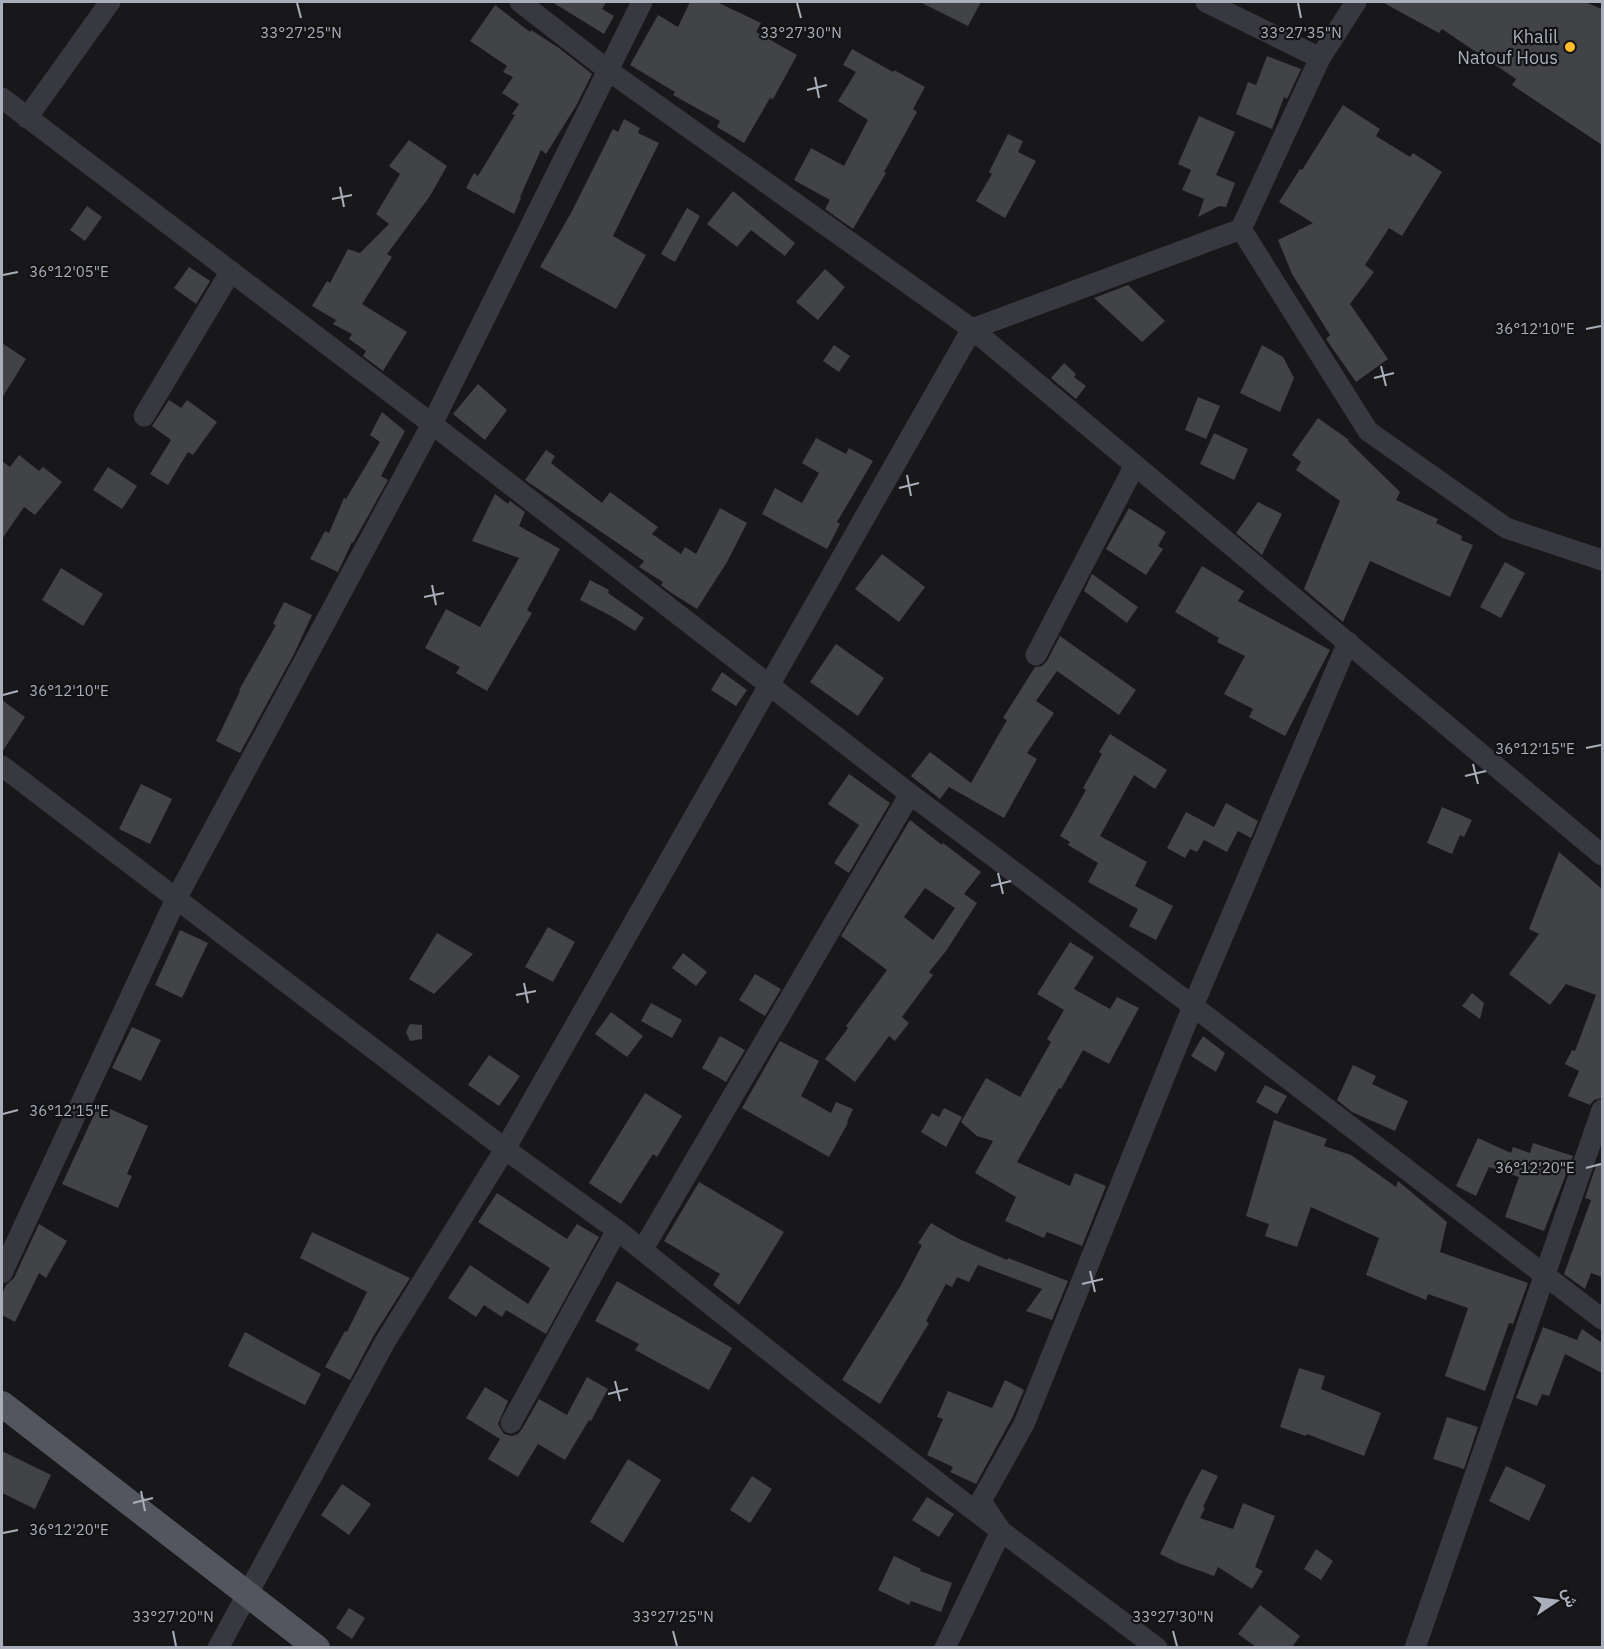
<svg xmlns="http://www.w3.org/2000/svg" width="1604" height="1649" viewBox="0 0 1604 1649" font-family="'IBM Plex Sans',Vazirmatn,sans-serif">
<rect width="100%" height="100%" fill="#18181a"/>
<g fill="#424347" fill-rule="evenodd">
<path d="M 552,2 L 606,2 L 602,9 L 614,16 L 604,34 Z"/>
<path d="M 690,2 L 717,2 L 761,23 L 756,32 L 797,55 L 773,99 L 770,98 L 744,143 L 717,127 L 720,121 L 673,95 L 675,92 L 630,65 L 658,15 L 678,27 Z"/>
<path d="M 920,2 L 981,2 L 968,26 Z"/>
<path d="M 1382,2 L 1585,2 L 1602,9 L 1602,145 L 1512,85 L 1516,79 L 1442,29 L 1439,33 Z"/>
<path d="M 495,5 L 530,32 L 531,30 L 559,48 L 592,74 L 576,106 L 546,154 L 541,150 L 520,197 L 521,198 L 514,214 L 466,188 L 474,173 L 478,176 L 515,115 L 512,114 L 519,104 L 502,93 L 513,77 L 503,72 L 507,66 L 470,41 Z"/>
<path d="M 852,49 L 893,72 L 894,70 L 925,87 L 913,109 L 917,112 L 884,172 L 886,173 L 853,229 L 825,209 L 830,200 L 794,180 L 811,148 L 844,166 L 868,120 L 838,101 L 856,72 L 843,65 Z"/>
<path d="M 1267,56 L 1301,69 L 1287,99 L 1284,97 L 1272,129 L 1236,114 L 1248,82 L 1256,85 Z"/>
<path d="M 1343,105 L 1380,129 L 1376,136 L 1410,157 L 1413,153 L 1442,172 L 1402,236 L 1389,228 L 1365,265 L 1374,272 L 1350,304 L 1388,359 L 1356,382 L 1326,339 L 1330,335 L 1292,274 L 1278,240 L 1313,223 L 1279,202 L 1300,169 L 1302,170 Z"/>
<path d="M 1199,116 L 1235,132 L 1216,175 L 1235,183 L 1226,207 L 1219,206 L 1198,217 L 1204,199 L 1182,190 L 1191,170 L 1178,164 Z"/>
<path d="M 624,119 L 640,128 L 638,133 L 659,143 L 613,236 L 646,255 L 616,309 L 540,267 L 571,213 L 613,129 L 618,132 Z"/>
<path d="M 1008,134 L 1023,141 L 1018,152 L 1036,161 L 1005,218 L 976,201 L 992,174 L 989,172 Z"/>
<path d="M 409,140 L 447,166 L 430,196 L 387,254 L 392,257 L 362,304 L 407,332 L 383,371 L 363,356 L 366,351 L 349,339 L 352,334 L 333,324 L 336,320 L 312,306 L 327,281 L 330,283 L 348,249 L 360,253 L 389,224 L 376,214 L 400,174 L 389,166 Z"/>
<path d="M 733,191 L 795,243 L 785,256 L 751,230 L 737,247 L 707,224 Z"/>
<path d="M 87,206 L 102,217 L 85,241 L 70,230 Z"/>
<path d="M 687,208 L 700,216 L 675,262 L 661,254 Z"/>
<path d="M 189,267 L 210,281 L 196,304 L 174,288 Z"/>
<path d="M 825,269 L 845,287 L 818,320 L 796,302 Z"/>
<path d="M 1128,285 L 1165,321 L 1142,342 L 1094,298 Z"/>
<path d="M 2,343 L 26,359 L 2,398 Z"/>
<path d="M 834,345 L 850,356 L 839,372 L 823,361 Z"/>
<path d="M 1262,345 L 1283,357 L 1294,378 L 1280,412 L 1240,393 Z"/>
<path d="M 1064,363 L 1076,374 L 1074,377 L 1086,386 L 1076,399 L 1051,378 Z"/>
<path d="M 478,384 L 507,410 L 485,440 L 453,414 Z"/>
<path d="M 1198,397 L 1220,406 L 1206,439 L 1185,430 Z"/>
<path d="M 169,400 L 181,408 L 187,400 L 217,422 L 193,455 L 188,452 L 168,485 L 150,474 L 171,440 L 152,426 Z"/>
<path d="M 382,412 L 405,431 L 381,476 L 388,480 L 353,543 L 352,542 L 338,572 L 310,559 L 325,531 L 329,533 L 344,498 L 346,499 L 380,442 L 370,435 Z"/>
<path d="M 1318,418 L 1349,440 L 1348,441 L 1400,492 L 1396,500 L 1438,519 L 1436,523 L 1462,536 L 1461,540 L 1473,545 L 1450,597 L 1370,561 L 1343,622 L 1304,589 L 1340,501 L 1296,470 L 1301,462 L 1292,455 Z"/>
<path d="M 1214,433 L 1248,449 L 1234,480 L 1200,464 Z"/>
<path d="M 816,438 L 846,454 L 849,448 L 873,461 L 837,522 L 840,524 L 827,549 L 762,514 L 775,488 L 802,503 L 819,473 L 802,463 Z"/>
<path d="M 546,450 L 555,456 L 551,463 L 602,503 L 610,492 L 658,527 L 652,534 L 681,554 L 685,547 L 696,554 L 720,508 L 747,523 L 727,562 L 697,609 L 670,592 L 661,585 L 663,582 L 639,567 L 644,561 L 525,480 Z"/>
<path d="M 19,455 L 39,471 L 43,467 L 62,482 L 35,515 L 24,507 L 2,539 L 2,461 L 10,467 Z"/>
<path d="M 108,467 L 137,486 L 122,509 L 93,490 Z"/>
<path d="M 495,494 L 508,504 L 510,501 L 525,512 L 519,526 L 560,549 L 527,610 L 532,613 L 487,691 L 456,673 L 460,667 L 425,648 L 446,609 L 480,627 L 519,558 L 472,541 Z"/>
<path d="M 1258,502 L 1282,514 L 1262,555 L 1236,533 Z"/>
<path d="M 1129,508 L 1166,532 L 1158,546 L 1163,549 L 1146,575 L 1106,549 Z"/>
<path d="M 882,554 L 925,587 L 899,622 L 855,589 Z"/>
<path d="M 1505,562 L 1525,573 L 1501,618 L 1480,607 Z"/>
<path d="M 1202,566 L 1244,591 L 1238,601 L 1330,650 L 1285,736 L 1249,717 L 1253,709 L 1224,694 L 1245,656 L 1217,642 L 1219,638 L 1175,612 Z"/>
<path d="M 61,568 L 103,594 L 83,626 L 42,600 Z"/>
<path d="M 1092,574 L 1138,607 L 1127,623 L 1084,591 Z"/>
<path d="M 590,580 L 609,590 L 608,593 L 644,618 L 635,631 L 613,617 L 580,600 Z"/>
<path d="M 284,602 L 312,615 L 294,654 L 240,753 L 216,741 L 240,691 L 239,690 L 276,625 L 273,624 Z"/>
<path d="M 1060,636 L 1136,690 L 1119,715 L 1057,671 L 1036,701 L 1054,713 L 1027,753 L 1037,759 L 1004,818 L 949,787 L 940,799 L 911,776 L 930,752 L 971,783 L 1007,720 L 1003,718 L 1035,667 L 1042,666 L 1047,661 Z"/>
<path d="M 836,644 L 884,678 L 858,716 L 810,682 Z"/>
<path d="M 722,672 L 747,690 L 736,706 L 711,690 Z"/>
<path d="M 2,700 L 25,717 L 2,752 Z"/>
<path d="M 1110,734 L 1167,770 L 1155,789 L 1134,775 L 1100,836 L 1147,862 L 1135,886 L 1173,906 L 1156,940 L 1129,926 L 1138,909 L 1088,882 L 1098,863 L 1068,845 L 1070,842 L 1060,836 L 1086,790 L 1083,788 L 1102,754 L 1099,752 Z"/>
<path d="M 849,774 L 890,803 L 849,873 L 834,863 L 859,825 L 828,804 Z"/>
<path d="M 141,784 L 172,799 L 150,844 L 119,829 Z"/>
<path d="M 1226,803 L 1258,821 L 1251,838 L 1238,831 L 1227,852 L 1204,840 L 1197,852 L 1190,849 L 1185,858 L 1167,848 L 1186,812 L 1214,827 Z"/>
<path d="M 1442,807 L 1472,820 L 1464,837 L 1460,835 L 1452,854 L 1427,843 Z"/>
<path d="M 910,820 L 942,845 L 943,843 L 981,872 L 964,894 L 977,903 L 946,951 L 929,972 L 933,975 L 902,1017 L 909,1023 L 895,1041 L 889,1036 L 855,1082 L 825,1059 L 848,1028 L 846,1026 L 887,970 L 841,936 ZM 925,888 L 955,908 L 933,940 L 904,917 Z"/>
<path d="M 1559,852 L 1602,889 L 1602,1098 L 1594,1100 L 1590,1105 L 1568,1096 L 1579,1071 L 1565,1064 L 1572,1050 L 1575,1051 L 1596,995 L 1566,984 L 1550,1005 L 1509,974 L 1539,934 L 1529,929 Z"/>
<path d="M 548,927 L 575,942 L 553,982 L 525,967 Z"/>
<path d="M 180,930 L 208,943 L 182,998 L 155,985 Z"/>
<path d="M 437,933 L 473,954 L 434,994 L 409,979 Z"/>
<path d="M 1070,942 L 1094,957 L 1074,989 L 1110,1009 L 1117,997 L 1139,1008 L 1109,1064 L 1083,1050 L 1061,1089 L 1059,1088 L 1017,1162 L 1070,1186 L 1075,1173 L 1106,1186 L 1082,1246 L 1047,1232 L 1044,1238 L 1005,1221 L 1016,1197 L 975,1173 L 993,1141 L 977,1136 L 961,1122 L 986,1078 L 1020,1097 L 1051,1042 L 1047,1039 L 1064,1010 L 1037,994 Z"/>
<path d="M 683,953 L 707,972 L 696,986 L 672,968 Z"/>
<path d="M 755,974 L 781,989 L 765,1016 L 739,1000 Z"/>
<path d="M 1472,993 L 1484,1003 L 1480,1019 L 1462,1006 Z"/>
<path d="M 651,1003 L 682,1020 L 672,1038 L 641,1021 Z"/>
<path d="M 611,1012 L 643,1036 L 627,1057 L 595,1034 Z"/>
<path d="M 410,1024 L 422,1025 L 422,1039 L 410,1041 L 406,1032 Z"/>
<path d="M 132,1027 L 161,1040 L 141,1081 L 112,1068 Z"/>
<path d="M 720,1036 L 745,1050 L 726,1082 L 702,1068 Z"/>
<path d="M 1203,1036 L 1225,1053 L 1216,1072 L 1191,1056 Z"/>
<path d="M 780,1041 L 819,1061 L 801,1096 L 831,1113 L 836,1102 L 853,1109 L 847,1122 L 848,1123 L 829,1157 L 742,1108 Z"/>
<path d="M 489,1055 L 520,1076 L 499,1106 L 468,1085 Z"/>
<path d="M 1353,1065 L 1376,1076 L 1372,1084 L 1408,1101 L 1395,1131 L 1352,1112 L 1337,1100 Z"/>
<path d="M 1265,1085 L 1287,1096 L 1277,1114 L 1256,1102 Z"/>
<path d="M 645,1093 L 682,1116 L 657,1157 L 653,1154 L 621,1204 L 589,1183 Z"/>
<path d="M 99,1104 L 148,1126 L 127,1174 L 132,1176 L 118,1208 L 62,1184 Z"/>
<path d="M 944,1108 L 962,1117 L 946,1147 L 921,1132 L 932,1113 L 939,1117 Z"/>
<path d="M 1274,1120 L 1327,1139 L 1324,1146 L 1351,1155 L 1396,1187 L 1398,1181 L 1447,1222 L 1440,1252 L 1528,1283 L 1513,1324 L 1509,1323 L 1485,1391 L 1445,1376 L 1468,1308 L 1428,1294 L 1426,1300 L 1366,1275 L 1379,1238 L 1311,1207 L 1297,1247 L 1265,1236 L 1269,1224 L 1246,1216 Z"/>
<path d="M 1478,1138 L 1511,1153 L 1513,1147 L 1530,1153 L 1533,1143 L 1573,1156 L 1544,1231 L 1505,1217 L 1519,1177 L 1489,1167 L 1476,1196 L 1456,1186 Z"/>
<path d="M 1597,1163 L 1602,1165 L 1602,1277 L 1591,1273 L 1585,1289 L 1564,1274 L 1591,1200 L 1585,1198 Z"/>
<path d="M 699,1182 L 784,1232 L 739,1305 L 713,1285 L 720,1274 L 664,1241 Z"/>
<path d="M 497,1193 L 567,1239 L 577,1224 L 599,1237 L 546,1334 L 506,1310 L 502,1317 L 484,1305 L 476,1317 L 448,1298 L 470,1265 L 528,1304 L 550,1268 L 478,1222 Z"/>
<path d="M 931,1223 L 957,1238 L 1007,1260 L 1008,1258 L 1068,1281 L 1052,1320 L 1026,1311 L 1042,1289 L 978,1265 L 969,1282 L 957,1277 L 952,1287 L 946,1284 L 926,1321 L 929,1323 L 880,1404 L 842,1380 L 901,1285 L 922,1245 L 918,1243 Z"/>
<path d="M 39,1224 L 67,1241 L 46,1278 L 39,1273 L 15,1322 L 2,1315 L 2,1294 L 6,1285 L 14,1278 Z"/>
<path d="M 312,1232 L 410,1278 L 374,1335 L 350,1380 L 325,1367 L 345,1331 L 347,1332 L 367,1292 L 300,1258 Z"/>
<path d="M 617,1281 L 732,1348 L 709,1390 L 635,1350 L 639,1344 L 595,1321 Z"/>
<path d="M 1543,1327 L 1577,1340 L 1582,1329 L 1602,1343 L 1602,1373 L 1565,1354 L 1549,1396 L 1542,1394 L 1537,1406 L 1516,1398 Z"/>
<path d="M 245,1332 L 321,1374 L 305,1405 L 228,1366 Z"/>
<path d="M 1299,1368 L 1325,1376 L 1321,1389 L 1381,1413 L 1364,1456 L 1307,1434 L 1306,1436 L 1280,1427 Z"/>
<path d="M 587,1377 L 608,1389 L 591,1421 L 589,1420 L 565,1460 L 538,1444 L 518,1477 L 488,1459 L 500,1439 L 466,1418 L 485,1387 L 508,1401 L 498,1424 L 504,1434 L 512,1436 L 518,1434 L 522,1429 L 539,1399 L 567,1415 Z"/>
<path d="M 1005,1380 L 1024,1390 L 1012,1418 L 976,1484 L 950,1472 L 953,1467 L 927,1455 L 943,1419 L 937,1417 L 948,1391 L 992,1408 Z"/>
<path d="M 1447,1417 L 1478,1427 L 1464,1469 L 1433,1459 Z"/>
<path d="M 2,1451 L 51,1475 L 35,1509 L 2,1493 Z"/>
<path d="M 628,1459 L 661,1480 L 623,1543 L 590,1522 Z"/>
<path d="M 1506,1466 L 1546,1485 L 1529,1521 L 1489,1501 Z"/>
<path d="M 1202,1469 L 1218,1476 L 1203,1507 L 1205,1508 L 1200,1518 L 1233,1529 L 1243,1503 L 1275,1516 L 1255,1567 L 1263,1571 L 1252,1589 L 1218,1567 L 1214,1576 L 1178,1563 L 1160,1554 L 1186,1499 Z"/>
<path d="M 752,1476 L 772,1489 L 750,1523 L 730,1510 Z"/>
<path d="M 342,1484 L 371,1504 L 349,1535 L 321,1515 Z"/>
<path d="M 927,1497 L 954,1514 L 939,1537 L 912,1520 Z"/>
<path d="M 1316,1549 L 1333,1561 L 1321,1580 L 1304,1569 Z"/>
<path d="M 894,1556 L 921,1569 L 920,1571 L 952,1583 L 941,1612 L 911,1601 L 909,1605 L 878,1590 Z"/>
<path d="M 1260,1605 L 1300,1636 L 1292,1647 L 1256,1647 L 1238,1634 Z"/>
<path d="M 349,1608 L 365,1618 L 352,1639 L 336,1628 Z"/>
</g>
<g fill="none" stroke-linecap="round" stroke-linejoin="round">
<g stroke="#383940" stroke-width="21">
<path d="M 520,2 L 609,71 L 972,329 L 1602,855"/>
<path d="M 1206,2 L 1320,58"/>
<path d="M 1356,2 L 1320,58 L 1241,229 L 1368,431 L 1506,528 L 1602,560"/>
<path d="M 2,98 L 432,424 L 910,794 L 1193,1006 L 1602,1319"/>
<path d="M 27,118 L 110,2"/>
<path d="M 144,416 L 231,271"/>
<path d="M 1036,655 L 1135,465"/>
<path d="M 2,766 L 505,1149 L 617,1230 L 823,1394 L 1001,1531 L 1157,1648"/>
<path d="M 643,1249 L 910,794"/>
<path d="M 2,1273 L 176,899 L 432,424 L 642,2"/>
<path d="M 511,1423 L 617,1230"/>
<path d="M 218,1648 L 385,1342 L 505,1149 L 972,329 L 1241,229"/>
<path d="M 945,1648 L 1001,1531 L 981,1501 L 1024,1424 L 1193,1006 L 1348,642"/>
<path d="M 1415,1648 L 1602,1110"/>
</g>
<path stroke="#54565f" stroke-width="26" d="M 2,1404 L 317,1648"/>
</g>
<path fill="none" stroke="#a9aebb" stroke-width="2" d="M 297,3 L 301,18M 797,3 L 801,18M 1298,3 L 1301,18M 815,77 L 819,98M 807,90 L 827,85M 340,187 L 344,207M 332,199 L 352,195M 3,275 L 18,272M 1586,329 L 1601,326M 1381,366 L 1386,386M 1374,378 L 1394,373M 907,475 L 911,496M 899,488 L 919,483M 432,585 L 436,605M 424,597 L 444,593M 3,695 L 18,691M 1586,748 L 1601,745M 1473,764 L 1478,784M 1465,776 L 1486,771M 998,873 L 1003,894M 991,886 L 1011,881M 524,983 L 528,1003M 516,995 L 536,991M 3,1114 L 18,1110M 1586,1168 L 1601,1164M 1090,1271 L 1095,1292M 1082,1284 L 1103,1279M 615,1381 L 620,1401M 608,1394 L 628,1389M 141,1491 L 145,1511M 133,1503 L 153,1498M 3,1533 L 18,1530M 173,1631 L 176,1646M 673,1631 L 677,1646M 1173,1631 L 1177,1646"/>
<circle fill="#ffbd2b" stroke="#131315" stroke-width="2" cx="1570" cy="47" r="6"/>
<g text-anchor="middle" stroke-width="4.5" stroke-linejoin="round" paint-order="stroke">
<g font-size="18" fill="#a9aebb" stroke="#131315" text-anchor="end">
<text x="1558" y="43">Khalil<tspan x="1558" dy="21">Natouf Hous</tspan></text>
</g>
</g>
<g font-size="15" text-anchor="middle" fill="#a9aebb" stroke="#131315" stroke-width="4.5" stroke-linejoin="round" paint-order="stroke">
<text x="301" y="38">33°27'25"N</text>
<text x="801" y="38">33°27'30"N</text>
<text x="1301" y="38">33°27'35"N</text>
<text x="69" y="277">36°12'05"E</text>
<text x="1535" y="334">36°12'10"E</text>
<text x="69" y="696">36°12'10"E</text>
<text x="1535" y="754">36°12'15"E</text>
<text x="69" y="1116">36°12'15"E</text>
<text x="1535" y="1173">36°12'20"E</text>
<text x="69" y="1535">36°12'20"E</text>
<text x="173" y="1622">33°27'20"N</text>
<text x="673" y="1622">33°27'25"N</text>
<text x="1173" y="1622">33°27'30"N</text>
</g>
<rect width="1604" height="1649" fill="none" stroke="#a9aebb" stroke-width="6"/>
<g transform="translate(1556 1601) rotate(77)" stroke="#131315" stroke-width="4.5" paint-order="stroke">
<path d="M0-4.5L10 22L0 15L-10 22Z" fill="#a9aebb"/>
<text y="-9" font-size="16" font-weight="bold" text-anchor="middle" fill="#a9aebb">ش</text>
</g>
</svg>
